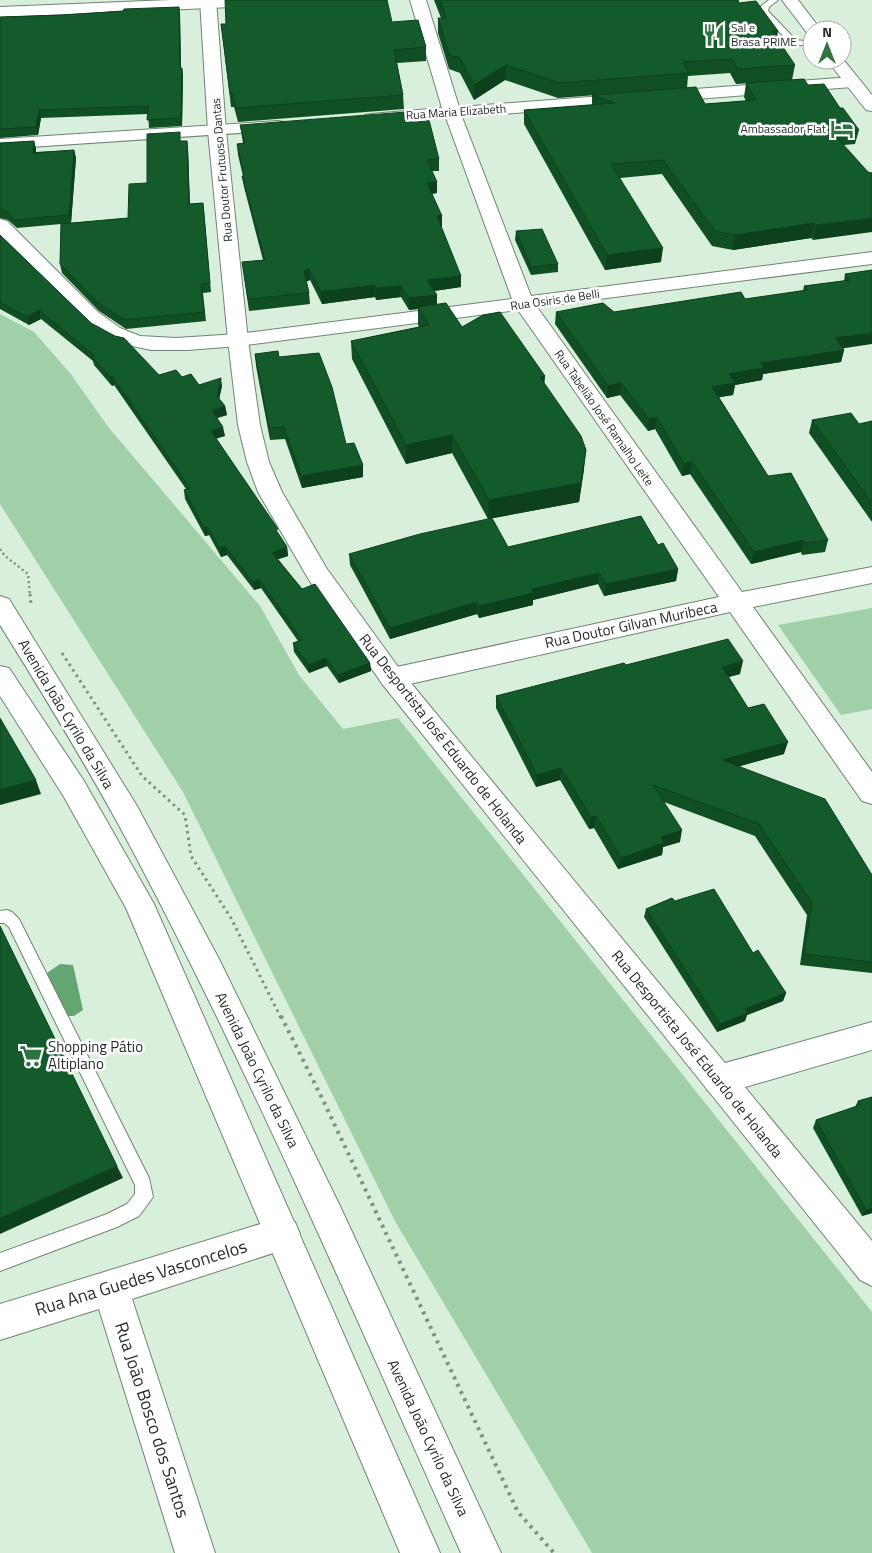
<svg xmlns="http://www.w3.org/2000/svg" width="872" height="1553" viewBox="0 0 872 1553" font-family="'Titillium Web',sans-serif">
<rect width="100%" height="100%" fill="#d7efdb"/>
<g fill="#9fd0a8">
<path d="M 0,314 L 34,332 L 70,373 L 109,428 L 260,606 L 299,675 L 343,729 L 398,718 L 872,1312 L 872,1553 L 592,1553 L 395,1221 L 183,792 L 0,504 Z"/>
<path d="M 872,608 L 872,709 L 841,715 L 778,625 Z"/>
</g>
<path fill="#63a671" d="M 60,964 L 73,965 L 83,1010 L 74,1016 L 61,1016 L 47,973 Z"/>
<g fill="none" stroke-linecap="round" stroke-linejoin="round">
<defs>
<g id="lane">
<path d="M 769,0 L 778,0 L 769,7 L 768,11 L 796,40 L 812,42 L 812,46 L 791,44 L 761,13 L 761,6 Z"/>
<path d="M 7,910 L 12,912 L 19,919 L 149,1178 L 153,1197 L 139,1216 L 117,1227 L 0,1271 L 0,1253 L 107,1214 L 127,1204 L 135,1194 L 135,1185 L 9,927 L 4,923 L 0,923 L 0,911 Z"/>
</g>
<g id="street">
<path d="M 171,0 L 285,0 L 282,3 L 277,5 L 0,17 L 0,7 Z"/>
<path d="M 410,0 L 426,0 L 459,107 L 852,77 L 858,78 L 860,82 L 858,86 L 852,87 L 462,117 L 531,296 L 872,252 L 872,264 L 537,307 L 742,592 L 872,567 L 872,583 L 753,607 L 872,772 L 872,804 L 862,801 L 730,612 L 392,688 L 383,685 L 379,678 L 383,671 L 392,668 L 719,597 L 518,310 L 238,346 L 188,350 L 151,350 L 118,343 L 94,330 L 73,311 L 0,236 L 0,219 L 7,221 L 98,312 L 120,328 L 140,336 L 176,338 L 238,334 L 512,299 L 446,118 L 371,124 L 365,123 L 362,119 L 365,115 L 371,114 L 442,108 Z"/>
<path d="M 278,121 L 284,122 L 287,126 L 284,130 L 0,149 L 0,139 Z"/>
<path d="M 872,1022 L 872,1050 L 718,1095 L 707,1090 L 702,1080 L 707,1070 L 718,1065 Z"/>
<path d="M 283,1217 L 295,1222 L 300,1234 L 295,1246 L 132,1299 L 215,1553 L 175,1553 L 99,1309 L 0,1340 L 0,1304 Z"/>
</g>
<g id="secondary">
<path d="M 200,0 L 216,0 L 226,131 L 248,340 L 260,425 L 269,462 L 282,492 L 327,569 L 401,671 L 872,1241 L 872,1286 L 860,1280 L 383,685 L 309,580 L 258,492 L 247,462 L 238,425 L 228,340 L 208,131 Z"/>
<path d="M 782,0 L 798,0 L 821,30 L 812,30 L 812,34 L 807,33 Z"/>
<path d="M 842,58 L 872,95 L 872,111 L 866,110 L 827,60 L 842,60 Z"/>
</g>
<g id="primary">
<path d="M 0,596 L 9,599 L 137,806 L 219,959 L 340,1206 L 501,1553 L 461,1553 C 357,1320 256,1085 137,859 C 95,779 48,702 0,625 Z"/>
<path d="M 0,666 L 9,668 L 84,781 L 154,904 L 440,1553 L 400,1553 L 126,908 L 64,797 L 0,696 Z"/>
</g>
</defs>
<use href="#lane" stroke="#6f8573" stroke-width="2"/>
<use href="#street" stroke="#6f8573" stroke-width="2"/>
<use href="#secondary" stroke="#6f8573" stroke-width="2"/>
<use href="#primary" stroke="#6f8573" stroke-width="2"/>
<path stroke="#809082" stroke-width="2" stroke-dasharray="2 2.5" stroke-linecap="butt" d="M 842,38 L 848,45"/>
<path stroke="#809082" stroke-width="2.5" stroke-dasharray="2 3" stroke-linecap="butt" d="M 0,549 L 5,556 L 28,574 L 30,595"/>
<g stroke="#809082" stroke-width="3" stroke-dasharray="2.5 4" stroke-linecap="butt">
<path d="M 30,594 L 31,604"/>
<path d="M 62,653 L 142,776 L 185,815 L 191,856 L 231,918 L 281,1018"/>
</g>
<path stroke="#809082" stroke-width="4" stroke-dasharray="3 5" stroke-linecap="butt" d="M 281,1016 L 322,1098 L 518,1512 L 554,1553"/>
<use href="#lane" fill="#fff" fill-rule="evenodd"/>
<use href="#street" fill="#fff" fill-rule="evenodd"/>
<use href="#secondary" fill="#fff" fill-rule="evenodd"/>
<use href="#primary" fill="#fff" fill-rule="evenodd"/>
</g>
<g fill="#104e24">
<path d="M 434,0 L 738,0 L 739,3 L 778,31 L 777,38 L 795,65 L 792,80 L 736,84 L 730,73 L 688,76 L 687,88 L 558,98 L 505,80 L 474,100 L 460,73 L 449,69 L 438,33 L 438,18 L 441,18 Z"/>
<path d="M 179,7 L 180,15 L 181,68 L 182,68 L 183,76 L 182,126 L 149,128 L 148,114 L 41,118 L 38,135 L 0,138 L 0,17 L 62,15 Z"/>
<path d="M 392,22 L 426,47 L 426,61 L 397,63 L 403,95 L 404,109 L 238,122 L 234,107 L 231,107 L 221,24 Z"/>
<path d="M 746,83 L 808,85 L 840,108 L 859,130 L 855,144 L 844,145 L 813,240 L 811,238 L 733,250 L 712,246 L 662,174 L 620,178 L 661,262 L 605,270 L 524,124 L 524,110 L 592,105 L 592,95 L 705,104 L 746,101 L 744,97 Z"/>
<path d="M 408,122 L 439,159 L 439,171 L 432,171 L 437,182 L 437,193 L 432,194 L 442,216 L 442,227 L 441,227 L 461,276 L 461,287 L 434,291 L 437,304 L 462,327 L 545,376 L 544,383 L 584,469 L 579,502 L 488,519 L 452,453 L 406,464 L 352,359 L 351,341 L 419,327 L 418,325 L 418,309 L 409,310 L 401,297 L 376,300 L 375,297 L 322,304 L 310,280 L 306,282 L 309,293 L 310,304 L 249,311 L 242,262 L 263,260 L 244,187 L 242,176 L 243,176 L 238,155 L 237,144 L 243,143 L 240,125 Z"/>
<path d="M 34,141 L 36,149 L 36,152 L 74,150 L 76,158 L 71,223 L 128,218 L 147,183 L 181,141 L 187,141 L 188,149 L 190,204 L 203,203 L 204,212 L 211,292 L 203,293 L 206,321 L 126,329 L 99,311 L 62,273 L 60,264 L 61,224 L 17,228 L 8,220 L 0,218 L 0,143 Z"/>
<path d="M 516,231 L 558,264 L 558,272 L 531,275 L 515,240 Z"/>
<path d="M 0,235 L 91,323 L 159,375 L 182,377 L 199,385 L 222,386 L 219,399 L 225,406 L 227,415 L 217,418 L 225,436 L 216,438 L 287,547 L 288,556 L 278,559 L 302,589 L 370,663 L 371,671 L 339,683 L 327,666 L 309,673 L 294,652 L 293,643 L 298,641 L 261,588 L 254,590 L 227,555 L 221,557 L 209,535 L 205,536 L 185,499 L 184,490 L 186,489 L 114,385 L 112,386 L 94,365 L 93,361 L 41,319 L 29,325 L 0,309 Z"/>
<path d="M 872,270 L 843,349 L 844,350 L 841,362 L 763,374 L 762,380 L 735,385 L 733,395 L 719,397 L 768,476 L 828,540 L 825,552 L 802,555 L 801,552 L 751,564 L 690,474 L 682,476 L 655,429 L 648,431 L 620,395 L 607,398 L 555,324 L 556,312 L 614,312 L 745,299 L 803,291 L 804,286 L 844,281 L 845,274 Z"/>
<path d="M 255,354 L 279,357 L 346,444 L 363,465 L 363,477 L 302,488 L 285,439 L 270,440 L 256,366 Z"/>
<path d="M 812,420 L 859,424 L 872,421 L 872,522 L 809,433 Z"/>
<path d="M 658,545 L 678,569 L 676,581 L 604,596 L 598,584 L 533,600 L 533,605 L 479,618 L 477,614 L 390,639 L 350,565 L 349,554 L 508,547 Z"/>
<path d="M 626,665 L 740,674 L 729,677 L 748,708 L 784,754 L 739,766 L 872,875 L 872,973 L 800,965 L 807,915 L 755,836 L 664,802 L 680,842 L 663,847 L 662,855 L 618,869 L 594,828 L 589,829 L 560,780 L 536,787 L 496,708 L 496,696 Z"/>
<path d="M 675,901 L 753,953 L 786,993 L 783,1001 L 747,1015 L 745,1021 L 717,1032 L 644,917 L 646,909 Z"/>
<path d="M 872,1097 L 872,1213 L 862,1216 L 813,1128 L 816,1120 L 855,1107 L 858,1101 Z"/>
</g>
<g fill="#0d401d">
<path d="M 179,7 L 180,15 L 181,76 L 180,68 Z"/>
<path d="M 506,65 L 505,80 L 474,100 L 474,85 Z"/>
<path d="M 182,68 L 183,76 L 182,126 L 181,118 Z"/>
<path d="M 39,110 L 41,118 L 38,135 L 36,127 Z"/>
<path d="M 34,141 L 36,149 L 34,161 L 33,153 Z"/>
<path d="M 187,141 L 188,149 L 190,213 L 189,204 Z"/>
<path d="M 74,150 L 76,158 L 71,223 L 69,215 Z"/>
<path d="M 437,182 L 437,193 L 427,194 L 427,183 Z"/>
<path d="M 437,216 L 442,216 L 442,227 L 437,228 Z"/>
<path d="M 872,218 L 872,232 L 813,240 L 816,225 Z"/>
<path d="M 814,223 L 811,238 L 733,250 L 735,235 Z"/>
<path d="M 663,248 L 661,262 L 605,270 L 607,255 Z"/>
<path d="M 309,269 L 310,280 L 305,282 L 304,271 Z"/>
<path d="M 461,276 L 461,287 L 427,292 L 427,280 Z"/>
<path d="M 375,285 L 375,297 L 322,304 L 321,292 Z"/>
<path d="M 401,286 L 401,297 L 376,300 L 376,288 Z"/>
<path d="M 437,295 L 437,307 L 418,307 L 418,309 L 409,310 L 409,298 Z"/>
<path d="M 39,310 L 41,319 L 29,325 L 27,317 Z"/>
<path d="M 872,333 L 872,344 L 832,350 L 835,338 Z"/>
<path d="M 844,350 L 841,362 L 763,374 L 762,380 L 735,385 L 733,395 L 710,399 L 712,387 L 729,374 L 761,363 Z"/>
<path d="M 112,376 L 114,385 L 112,386 L 110,377 Z"/>
<path d="M 545,376 L 543,394 L 540,377 Z"/>
<path d="M 221,378 L 222,386 L 218,404 L 217,396 Z"/>
<path d="M 621,383 L 620,395 L 607,398 L 608,386 Z"/>
<path d="M 225,406 L 227,415 L 214,419 L 212,411 Z"/>
<path d="M 657,417 L 655,429 L 648,431 L 649,419 Z"/>
<path d="M 223,427 L 225,436 L 212,440 L 211,431 Z"/>
<path d="M 452,435 L 452,453 L 406,464 L 406,445 Z"/>
<path d="M 586,450 L 584,469 L 579,502 L 488,519 L 489,500 Z"/>
<path d="M 692,462 L 690,474 L 682,476 L 684,464 Z"/>
<path d="M 363,465 L 363,477 L 302,488 L 301,476 Z"/>
<path d="M 207,527 L 209,535 L 205,536 L 204,528 Z"/>
<path d="M 804,540 L 801,552 L 751,564 L 754,552 Z"/>
<path d="M 225,546 L 227,555 L 221,557 L 220,548 Z"/>
<path d="M 287,547 L 288,556 L 273,561 L 272,553 Z"/>
<path d="M 678,569 L 676,581 L 604,596 L 606,584 Z"/>
<path d="M 599,573 L 598,584 L 533,600 L 533,605 L 479,618 L 479,606 L 532,589 Z"/>
<path d="M 259,579 L 261,588 L 254,590 L 253,582 Z"/>
<path d="M 477,602 L 477,614 L 390,639 L 390,628 Z"/>
<path d="M 326,658 L 327,666 L 309,673 L 308,665 Z"/>
<path d="M 743,661 L 740,674 L 720,679 L 722,667 Z"/>
<path d="M 370,663 L 371,671 L 339,683 L 338,675 Z"/>
<path d="M 788,742 L 784,754 L 719,772 L 722,760 Z"/>
<path d="M 561,768 L 560,780 L 536,787 L 537,775 Z"/>
<path d="M 36,780 L 41,794 L 0,805 L 0,789 Z"/>
<path d="M 596,816 L 594,828 L 589,829 L 591,817 Z"/>
<path d="M 682,830 L 680,842 L 663,847 L 662,855 L 618,869 L 621,858 L 661,837 Z"/>
<path d="M 786,993 L 783,1001 L 747,1015 L 745,1021 L 717,1032 L 720,1024 L 745,1009 Z"/>
<path d="M 117,1166 L 123,1178 L 0,1234 L 0,1218 Z"/>
<path d="M 872,1208 L 872,1213 L 862,1216 L 866,1210 Z"/>
</g>
<g fill="#135b2a" stroke="#0d401d">
<path d="M 225,0 L 387,0 L 392,22 L 418,20 L 426,47 L 394,50 L 403,95 L 236,108 L 232,93 L 230,93 L 221,24 L 226,24 Z"/>
<path d="M 440,0 L 738,0 L 739,3 L 756,1 L 778,31 L 772,31 L 795,65 L 738,69 L 732,59 L 683,62 L 689,73 L 559,83 L 506,65 L 474,85 L 460,58 L 449,55 L 438,18 L 446,18 Z"/>
<path d="M 179,7 L 180,68 L 182,68 L 181,118 L 147,120 L 148,106 L 39,110 L 36,127 L 0,129 L 0,17 L 62,15 L 123,11 L 124,9 Z"/>
<path d="M 804,79 L 808,85 L 824,84 L 840,108 L 843,108 L 859,130 L 832,132 L 868,172 L 872,173 L 872,218 L 816,225 L 814,223 L 735,235 L 715,231 L 663,160 L 611,164 L 663,248 L 607,255 L 524,110 L 615,103 L 592,95 L 696,87 L 705,104 L 756,100 L 746,83 Z"/>
<path d="M 406,112 L 408,122 L 429,120 L 439,159 L 427,160 L 437,182 L 427,183 L 442,216 L 437,216 L 461,276 L 427,280 L 437,295 L 409,298 L 401,286 L 376,288 L 375,285 L 321,292 L 309,269 L 304,271 L 309,293 L 248,299 L 242,262 L 265,260 L 242,176 L 244,176 L 237,144 L 245,143 L 240,125 Z"/>
<path d="M 180,132 L 180,141 L 187,141 L 189,204 L 203,203 L 210,283 L 201,284 L 204,312 L 125,320 L 97,302 L 60,264 L 61,224 L 128,218 L 129,184 L 147,183 L 147,134 Z"/>
<path d="M 34,141 L 33,153 L 74,150 L 69,215 L 15,220 L 6,211 L 0,209 L 0,143 Z"/>
<path d="M 542,229 L 558,264 L 531,267 L 516,231 Z"/>
<path d="M 0,235 L 91,323 L 115,336 L 124,338 L 159,375 L 176,370 L 182,377 L 191,374 L 199,385 L 221,378 L 217,396 L 225,406 L 212,411 L 223,427 L 211,431 L 278,529 L 276,530 L 287,547 L 272,553 L 302,589 L 315,584 L 370,663 L 338,675 L 326,658 L 308,665 L 293,643 L 302,640 L 259,579 L 253,582 L 225,546 L 220,548 L 207,527 L 204,528 L 184,490 L 190,488 L 112,376 L 110,377 L 92,357 L 95,356 L 39,310 L 27,317 L 0,302 Z"/>
<path d="M 872,270 L 872,333 L 835,338 L 844,350 L 761,363 L 764,368 L 729,374 L 735,383 L 712,387 L 768,476 L 791,473 L 828,540 L 805,543 L 804,540 L 754,552 L 692,462 L 684,464 L 657,417 L 649,419 L 621,383 L 608,386 L 556,312 L 603,303 L 614,312 L 741,292 L 745,299 L 807,290 L 804,286 L 850,280 L 845,274 Z"/>
<path d="M 446,303 L 462,327 L 483,315 L 500,312 L 545,376 L 540,377 L 581,436 L 586,450 L 581,483 L 489,500 L 452,435 L 406,445 L 351,341 L 429,325 L 418,307 Z"/>
<path d="M 278,351 L 279,357 L 319,353 L 332,387 L 346,444 L 354,443 L 363,465 L 301,476 L 284,427 L 269,428 L 255,354 Z"/>
<path d="M 851,413 L 859,424 L 872,421 L 872,503 L 812,420 Z"/>
<path d="M 641,516 L 658,545 L 663,543 L 678,569 L 606,584 L 599,573 L 532,589 L 534,593 L 479,606 L 477,602 L 390,628 L 349,554 L 420,534 L 492,518 L 508,547 Z"/>
<path d="M 728,639 L 743,661 L 722,667 L 748,708 L 764,704 L 788,742 L 722,760 L 825,799 L 872,875 L 872,962 L 804,954 L 812,903 L 759,824 L 653,785 L 682,830 L 661,837 L 664,843 L 621,858 L 596,816 L 591,817 L 561,768 L 537,775 L 496,696 L 624,663 L 626,665 Z"/>
<path d="M 0,718 L 36,780 L 0,789 Z"/>
<path d="M 714,889 L 753,953 L 758,950 L 786,993 L 745,1009 L 748,1013 L 720,1024 L 646,909 L 672,898 L 675,901 Z"/>
<path d="M 0,926 L 117,1166 L 0,1218 Z"/>
<path d="M 872,1097 L 872,1208 L 866,1210 L 816,1120 L 860,1105 L 858,1101 Z"/>
</g>
<defs>
<symbol id="restaurant-bare" viewBox="-9 -9 18 18"><path d="M-5-6h1v4h1v-4h1v4h1v-4h1v5L-1.5 .5V6h-2V.5L-5-1ZM5-6V6H3V1.5H1.5Q1.5-4 5-6Z" fill="#2d7440" stroke="#fff" stroke-width="2.5" paint-order="stroke"/></symbol>
<symbol id="hotel-bare" viewBox="-9 -9 18 18"><path d="M-6-4.5h1.5V1H6V5H4.5V3h-9V5H-6ZM-4 0a1.8 1.8 0 1 1 3.6 0ZM.5 0V-2.5h3Q6-2.5 6 0Z" fill="#2d7440" stroke="#fff" stroke-width="2.5" paint-order="stroke"/></symbol>
<symbol id="supermarket-bare" viewBox="-9 -9 18 18"><path d="M-6-5.5h2.5l.6 2H6L4.5 2H-2.5L-4.4-4H-6ZM-1.5 3.2a1.3 1.3 0 1 0 .1 0ZM3 3.2a1.3 1.3 0 1 0 .1 0Z" fill="#2d7440" stroke="#fff" stroke-width="2.5" paint-order="stroke"/></symbol>
</defs>
<g fill-rule="evenodd">
<use href="#restaurant-bare" x="698" y="19" width="32" height="32"/>
<use href="#hotel-bare" x="826" y="113" width="32" height="32"/>
<use href="#supermarket-bare" x="15" y="1040" width="32" height="32"/>
</g>
<g text-anchor="middle" stroke-width="5" stroke-linejoin="round" paint-order="stroke">
<g font-size="12" fill="#273028" stroke="#fff" text-anchor="start">
<text x="731" y="32">Sal e<tspan x="731" dy="14">Brasa PRIME</tspan></text>
<text x="826" y="133" text-anchor="end">Ambassador Flat</text>
</g>
<g font-size="12" fill="#273028" stroke="#fff">
<text transform="translate(456 112) rotate(-4)" y="4">Rua Maria Elizabeth</text>
<text transform="translate(222 170) rotate(-95)" y="4">Rua Doutor Frutuoso Dantas</text>
<text transform="translate(555 300) rotate(-8)" y="4">Rua Osiris de Belli</text>
<text transform="translate(604 418) rotate(55)" y="4">Rua Tabelião José Ramalho Leite</text>
</g>
<g font-size="15" fill="#273028" stroke="#fff">
<text transform="translate(631 625) rotate(-12)" y="5">Rua Doutor Gilvan Muribeca</text>
<text transform="translate(66 714) rotate(59)" y="5">Avenida João Cyrilo da Silva</text>
<text transform="translate(443 739) rotate(52)" y="5">Rua Desportista José Eduardo de Holanda</text>
<text transform="translate(697 1054) rotate(51)" y="5">Rua Desportista José Eduardo de Holanda</text>
<text transform="translate(257 1070) rotate(64)" y="5">Avenida João Cyrilo da Silva</text>
<text transform="translate(428 1438) rotate(65)" y="5">Avenida João Cyrilo da Silva</text>
</g>
<g font-size="15" fill="#273028" stroke="#fff" text-anchor="start">
<text x="48" y="1052">Shopping Pátio<tspan x="48" dy="17">Altiplano</tspan></text>
</g>
<g font-size="18" fill="#273028" stroke="#fff">
<text transform="translate(141 1278) rotate(-17)" y="6">Rua Ana Guedes Vasconcelos</text>
<text transform="translate(152 1420) rotate(72)" y="6">Rua João Bosco dos Santos</text>
</g>
</g>
<g transform="translate(827 45)"><circle r="24" fill="#ffffff" stroke="#a9aca9"/>
<path d="M0-4L9 19L0 12L-9 19Z" fill="#2d7440"/>
<text y="-8" font-size="14" font-weight="bold" text-anchor="middle" fill="#273028">N</text>
</g>
</svg>
